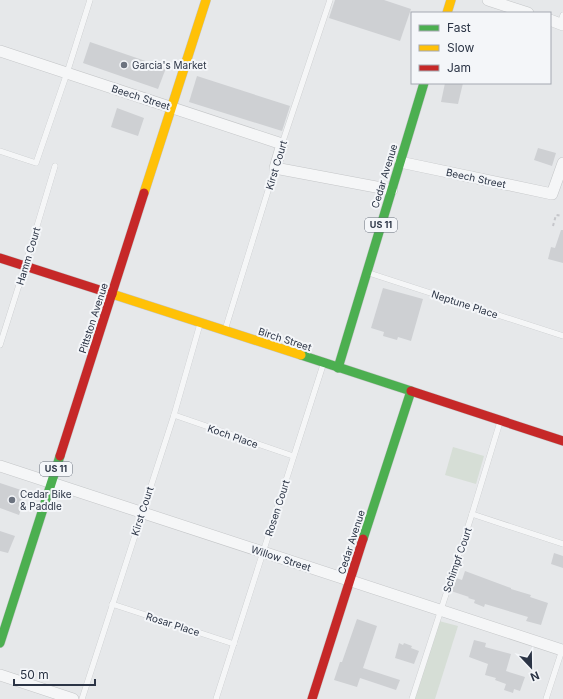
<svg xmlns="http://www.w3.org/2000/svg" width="563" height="699" viewBox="0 0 563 699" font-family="Inter,sans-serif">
<rect width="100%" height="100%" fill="#e6e8ea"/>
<g fill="#d6ded6">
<path d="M 453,447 L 484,456 L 476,484 L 445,475 Z"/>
<path d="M 439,621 L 458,626 L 435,699 L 414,699 Z"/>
</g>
<g fill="#ced0d3">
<path d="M 335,0 L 384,0 L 411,9 L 400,41 L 329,18 Z"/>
<path d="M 90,42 L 166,68 L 158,89 L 83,63 Z"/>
<path d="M 197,76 L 290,106 L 282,131 L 189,102 Z"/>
<path d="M 445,83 L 463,83 L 458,104 L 441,102 Z"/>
<path d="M 117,108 L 144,118 L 138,136 L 111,127 Z"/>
<path d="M 538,148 L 556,153 L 552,166 L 534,160 Z"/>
<path d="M 561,230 L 563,230 L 563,263 L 548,259 L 551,247 L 555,248 Z"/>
<path d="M 383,288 L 423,299 L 411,341 L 398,337 L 397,340 L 383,336 L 384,332 L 371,328 Z"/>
<path d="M 0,483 L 27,492 L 19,515 L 0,508 Z"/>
<path d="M 0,531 L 15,536 L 8,553 L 0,551 Z"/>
<path d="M 554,553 L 563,556 L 563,568 L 551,564 Z"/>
<path d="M 465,571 L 511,588 L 511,589 L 531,595 L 530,597 L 548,603 L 541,625 L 526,621 L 528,617 L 485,604 L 484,607 L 474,603 L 475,600 L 468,598 L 469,597 L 451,591 L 456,578 L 462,580 Z"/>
<path d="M 357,619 L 377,626 L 363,668 L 400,680 L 396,690 L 360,678 L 357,687 L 334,680 L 340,662 L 342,662 Z"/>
<path d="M 474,640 L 486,643 L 485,647 L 511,654 L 506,671 L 525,677 L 520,691 L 514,689 L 513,693 L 504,690 L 506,684 L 495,680 L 496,678 L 485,675 L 488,664 L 469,657 Z"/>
<path d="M 399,643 L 403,645 L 404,643 L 412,646 L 411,648 L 419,651 L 414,664 L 395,658 Z"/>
</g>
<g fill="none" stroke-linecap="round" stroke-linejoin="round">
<defs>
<g id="lane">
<path d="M 560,24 L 563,15"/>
<path d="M 282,144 L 330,0"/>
<path d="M 0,151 L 36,163 L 67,73 L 90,0"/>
<path d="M 369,273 L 563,336"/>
<path d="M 225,330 L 275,168"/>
<path d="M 0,345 L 25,266 L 55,166"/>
<path d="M 174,415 L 293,456"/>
<path d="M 472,514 L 563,544"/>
<path d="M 112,604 L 234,644"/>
<path d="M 82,699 L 174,415 L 200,324"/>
<path d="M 216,699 L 323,365"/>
<path d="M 412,699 L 472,514 L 500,422"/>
<path d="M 546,699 L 562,650"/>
</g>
<g id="street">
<path d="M 488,0 L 528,13"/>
<path d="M 550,20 L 563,25"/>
<path d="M 0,51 L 282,144 L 275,168 L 392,190"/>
<path d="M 400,162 L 552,194 L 563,163"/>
<path d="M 0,466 L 562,650"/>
<path d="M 0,675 L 73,699"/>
</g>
<g id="fast">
<path d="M 301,355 L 411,391 L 363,539"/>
<path d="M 338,368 L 424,83"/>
<path d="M 0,643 L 60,456"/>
</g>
<g id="slow">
<path d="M 447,13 L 451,0"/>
<path d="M 144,193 L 206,0"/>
<path d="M 112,294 L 301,355"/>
</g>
<g id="jam">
<path d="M 0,258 L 112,294"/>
<path d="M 411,391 L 563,441"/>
<path d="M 60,456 L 144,193"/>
<path d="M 312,699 L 363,539"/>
</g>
</defs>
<use href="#lane" stroke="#c4c6c8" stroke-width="6"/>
<use href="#street" stroke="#c4c6c8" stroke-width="12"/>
<use href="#fast" stroke="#c4c6c8" stroke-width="10"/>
<use href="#slow" stroke="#c4c6c8" stroke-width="10"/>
<use href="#jam" stroke="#c4c6c8" stroke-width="10"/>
<path stroke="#c5c6ca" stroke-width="2" stroke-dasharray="3 3" stroke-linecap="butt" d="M 553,226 L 556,215 L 562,216"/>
<use href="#lane" stroke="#f5f6f7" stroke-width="5.5"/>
<use href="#street" stroke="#f5f6f7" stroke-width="11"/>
<use href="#fast" stroke="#4caf50" stroke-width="9"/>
<use href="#slow" stroke="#ffc107" stroke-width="9"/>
<use href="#jam" stroke="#c62828" stroke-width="9"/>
</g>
<g fill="#6c737f" stroke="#f4f6f9" stroke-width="1.5">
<circle cx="124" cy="65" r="4"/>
<circle cx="12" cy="500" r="4"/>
</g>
<g text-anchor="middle" stroke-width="4" stroke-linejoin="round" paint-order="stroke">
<g fill="#f4f6f9" stroke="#676e7b" stroke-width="1">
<rect x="365" y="218" width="32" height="14" rx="3"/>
<rect x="40" y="462" width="32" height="14" rx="3"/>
</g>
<g font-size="9" font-weight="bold" fill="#2b3445">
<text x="381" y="228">US 11</text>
<text x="56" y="472">US 11</text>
</g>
<g font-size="10" fill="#2b3445" stroke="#f4f6f9" text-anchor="start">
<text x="132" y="69">Garcia's Market</text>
<text x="20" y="498">Cedar Bike<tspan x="20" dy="12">&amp; Paddle</tspan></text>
</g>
<g font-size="10" fill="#2b3445" stroke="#f4f6f9">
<text transform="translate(141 97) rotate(18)" y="4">Beech Street</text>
<text transform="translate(276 165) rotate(-73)" y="4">Kirst Court</text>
<text transform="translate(384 176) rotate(-73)" y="4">Cedar Avenue</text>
<text transform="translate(476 178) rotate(12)" y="4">Beech Street</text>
<text transform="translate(28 256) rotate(-73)" y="4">Hamm Court</text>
<text transform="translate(465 304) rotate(18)" y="4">Neptune Place</text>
<text transform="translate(93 318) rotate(-72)" y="4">Pittston Avenue</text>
<text transform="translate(285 339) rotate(18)" y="4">Birch Street</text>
<text transform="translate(233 436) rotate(19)" y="4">Koch Place</text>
<text transform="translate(277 508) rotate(-72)" y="4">Rosen Court</text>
<text transform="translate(142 511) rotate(-72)" y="4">Kirst Court</text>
<text transform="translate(351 542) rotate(-72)" y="4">Cedar Avenue</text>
<text transform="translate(281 558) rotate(18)" y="4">Willow Street</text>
<text transform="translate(457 560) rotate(-71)" y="4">Schimpf Court</text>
<text transform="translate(173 624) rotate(18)" y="4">Rosar Place</text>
</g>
</g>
<rect x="411" y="12" width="140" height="72" fill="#f4f6f9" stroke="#a4a8b1"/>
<rect x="419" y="25" width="20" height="6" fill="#4caf50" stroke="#a4a8b1"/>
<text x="447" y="32" font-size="12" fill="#2b3445">Fast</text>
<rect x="419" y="45" width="20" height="6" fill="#ffc107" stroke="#a4a8b1"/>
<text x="447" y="52" font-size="12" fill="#2b3445">Slow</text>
<rect x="419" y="65" width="20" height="6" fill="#c62828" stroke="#a4a8b1"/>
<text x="447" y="72" font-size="12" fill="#2b3445">Jam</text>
<g transform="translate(531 667) rotate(158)" stroke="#f4f6f9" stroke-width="3" paint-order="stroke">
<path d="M0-3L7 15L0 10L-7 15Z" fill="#2b3445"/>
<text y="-6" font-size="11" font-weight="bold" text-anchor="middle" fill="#2b3445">N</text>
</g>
<path d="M14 679v6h81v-6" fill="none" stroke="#2b3445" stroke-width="2"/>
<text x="20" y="679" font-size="12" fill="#2b3445" stroke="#f4f6f9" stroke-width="3" paint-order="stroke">50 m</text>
</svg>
